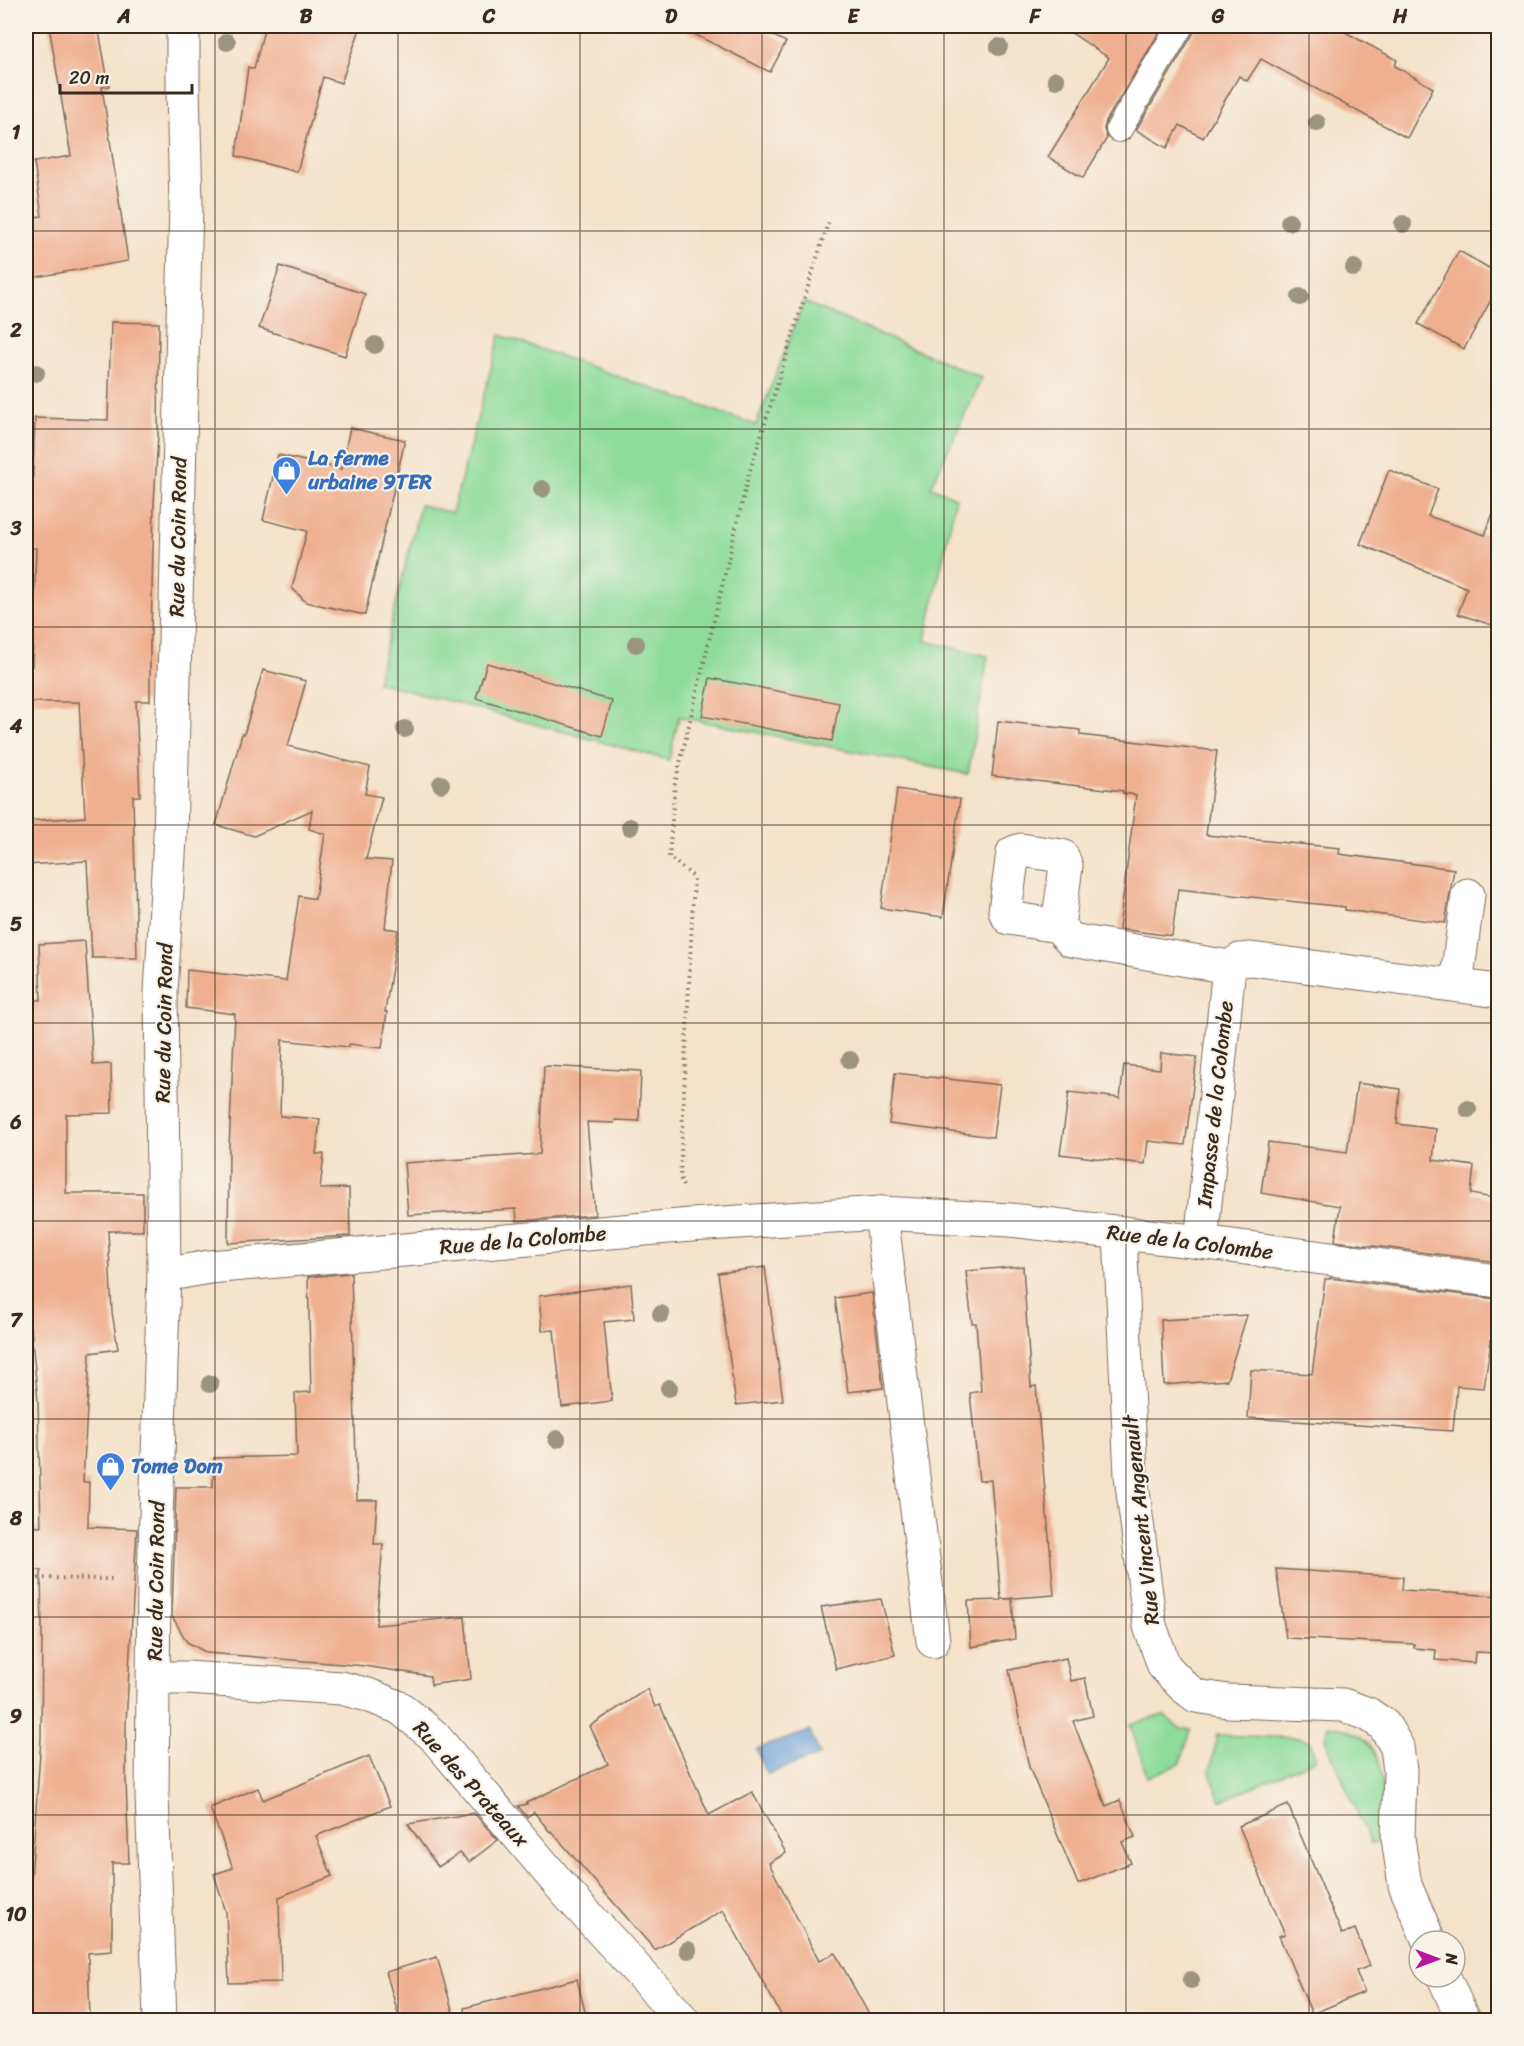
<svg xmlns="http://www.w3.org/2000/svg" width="1524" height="2046" viewBox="0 0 1524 2046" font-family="Sriracha,sans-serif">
<rect width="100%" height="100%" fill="#f7f3e8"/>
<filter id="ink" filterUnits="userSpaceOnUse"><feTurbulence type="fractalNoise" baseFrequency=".0167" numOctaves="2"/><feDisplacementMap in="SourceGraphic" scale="12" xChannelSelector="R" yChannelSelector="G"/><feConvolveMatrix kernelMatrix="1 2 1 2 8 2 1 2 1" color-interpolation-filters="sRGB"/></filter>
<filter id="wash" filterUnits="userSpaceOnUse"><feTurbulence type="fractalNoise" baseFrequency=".008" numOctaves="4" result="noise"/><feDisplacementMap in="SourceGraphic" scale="24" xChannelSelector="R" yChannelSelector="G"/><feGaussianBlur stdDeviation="1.35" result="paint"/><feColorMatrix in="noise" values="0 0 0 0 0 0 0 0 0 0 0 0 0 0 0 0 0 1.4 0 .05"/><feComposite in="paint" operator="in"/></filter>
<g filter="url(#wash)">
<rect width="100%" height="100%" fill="#f4e2c9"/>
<g fill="#8ddc9a" stroke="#64835c" stroke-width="1.5">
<path d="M 804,302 L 982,378 L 931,487 L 956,498 L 925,641 L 988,656 L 968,774 L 679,717 L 669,760 L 377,682 L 420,505 L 452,513 L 500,335 L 756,425 Z"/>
<path d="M 1164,1715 L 1181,1729 L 1191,1730 L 1180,1764 L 1147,1777 L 1130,1724 Z"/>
<path d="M 1328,1726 C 1396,1732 1381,1790 1380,1840 L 1371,1844 L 1325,1739 Z"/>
<path d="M 1217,1735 L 1300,1738 L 1310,1742 L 1316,1759 L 1221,1801 L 1210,1773 Z"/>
</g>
<path fill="#6ea3db" stroke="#54667c" stroke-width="1.5" d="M 810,1731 L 820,1755 L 767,1774 L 756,1749 Z"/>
<g id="blocks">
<g fill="#efaf90">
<path d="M 49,26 L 98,26 L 109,86 L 102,87 L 128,261 L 31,278 L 26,239 L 26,218 L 42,216 L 34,162 L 71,156 Z"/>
<path d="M 265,26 L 361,26 L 341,83 L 323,77 L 297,172 L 236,156 L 248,67 L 254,69 Z"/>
<path d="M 678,26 L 753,26 L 786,42 L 770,72 Z"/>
<path d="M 1061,26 L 1163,26 L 1106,121 L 1104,129 L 1107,138 L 1083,178 L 1048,157 L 1109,58 Z"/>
<path d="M 1195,26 L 1334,26 L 1397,60 L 1395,66 L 1433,88 L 1407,138 L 1261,59 L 1247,81 L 1239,76 L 1203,138 L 1180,125 L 1167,148 L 1136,130 L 1193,34 Z"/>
<path d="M 1459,251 L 1498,273 L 1498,287 L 1464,349 L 1418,324 Z"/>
<path d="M 280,266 L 365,294 L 345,356 L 259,328 Z"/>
<path d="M 111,322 L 159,323 L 158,435 L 154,503 L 151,635 L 150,635 L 150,701 L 136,701 L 140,796 L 133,796 L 137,958 L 92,958 L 87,861 L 26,865 L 26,821 L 85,817 L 79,702 L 26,702 L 26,666 L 32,666 L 36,548 L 26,549 L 26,496 L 32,496 L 35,418 L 108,420 Z"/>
<path d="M 350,428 L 405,440 L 365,615 L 306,602 L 292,588 L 307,531 L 263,520 L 278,455 L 341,469 Z"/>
<path d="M 1389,470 L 1438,489 L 1428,516 L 1485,535 L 1493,513 L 1498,514 L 1498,627 L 1458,614 L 1467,588 L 1360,544 Z"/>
<path d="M 487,663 L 612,701 L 602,736 L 476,698 Z"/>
<path d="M 263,670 L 306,681 L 288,746 L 370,767 L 365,794 L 382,797 L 366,859 L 392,861 L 385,928 L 398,930 L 385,1012 L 387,1012 L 382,1048 L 349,1044 L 349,1047 L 282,1040 L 280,1116 L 320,1119 L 316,1154 L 324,1154 L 320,1189 L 349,1188 L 350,1236 L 228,1243 L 229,1148 L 235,1014 L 186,1008 L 187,970 L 286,981 L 299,896 L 315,899 L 325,834 L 309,829 L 312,810 L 254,836 L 216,825 L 242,734 L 244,734 Z"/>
<path d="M 710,678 L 839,703 L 832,741 L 702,716 Z"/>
<path d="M 998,721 L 1080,730 L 1080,735 L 1217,751 L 1206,835 L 1340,848 L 1339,854 L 1454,869 L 1445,923 L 1345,910 L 1345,907 L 1178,889 L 1172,936 L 1119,929 L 1136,795 L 1123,793 L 1123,791 L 992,776 Z"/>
<path d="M 897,789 L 960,799 L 943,917 L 881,908 Z"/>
<path d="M 85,941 L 93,1065 L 111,1064 L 112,1113 L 66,1114 L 66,1193 L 143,1193 L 143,1231 L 108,1231 L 112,1312 L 118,1349 L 90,1353 L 83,1482 L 89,1482 L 88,1527 L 137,1529 L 126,1723 L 126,1781 L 129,1863 L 112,1863 L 112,1951 L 88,1953 L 90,2020 L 26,2020 L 26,1907 L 29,1907 L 41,1739 L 42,1634 L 41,1570 L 26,1570 L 26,1526 L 41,1527 L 38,1401 L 31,1329 L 26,1330 L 26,1025 L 33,1025 L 32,1000 L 41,1000 L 39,944 Z"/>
<path d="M 1161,1053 L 1197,1057 L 1185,1145 L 1148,1141 L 1145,1164 L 1060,1154 L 1069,1092 L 1120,1098 L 1124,1065 L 1160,1069 Z"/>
<path d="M 544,1066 L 641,1071 L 639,1121 L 615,1120 L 614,1123 L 587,1122 L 595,1215 L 517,1221 L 516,1209 L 408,1215 L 404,1163 L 540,1154 Z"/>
<path d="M 895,1073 L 1000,1085 L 993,1137 L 889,1124 Z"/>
<path d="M 1357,1083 L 1400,1089 L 1397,1124 L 1436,1129 L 1433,1160 L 1474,1166 L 1471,1194 L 1498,1199 L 1495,1232 L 1498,1232 L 1498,1262 L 1335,1241 L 1340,1206 L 1261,1193 L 1268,1142 L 1347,1152 Z"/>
<path d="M 1023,1266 L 1031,1387 L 1036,1386 L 1054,1595 L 1002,1599 L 1012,1599 L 1015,1639 L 971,1647 L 968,1601 L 1001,1600 L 991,1480 L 979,1481 L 970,1393 L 981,1391 L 976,1323 L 972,1323 L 966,1271 Z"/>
<path d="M 765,1267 L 783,1400 L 736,1405 L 718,1273 Z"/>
<path d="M 351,1273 L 357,1500 L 377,1500 L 374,1544 L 383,1544 L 376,1625 L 465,1617 L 471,1679 L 431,1685 L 430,1676 L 364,1666 L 366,1666 L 207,1653 L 187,1642 L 172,1616 L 176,1487 L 213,1487 L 214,1458 L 297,1456 L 295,1393 L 311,1392 L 308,1277 Z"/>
<path d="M 1330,1278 L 1497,1299 L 1484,1388 L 1457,1386 L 1453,1431 L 1248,1418 L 1251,1370 L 1312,1374 L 1325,1279 L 1330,1279 Z"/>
<path d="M 631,1284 L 634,1319 L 604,1322 L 612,1401 L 562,1407 L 554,1330 L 542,1331 L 539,1296 Z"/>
<path d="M 872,1293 L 883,1388 L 848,1392 L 835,1298 Z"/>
<path d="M 1247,1315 L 1227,1380 L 1164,1385 L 1161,1320 Z"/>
<path d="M 1276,1569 L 1403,1577 L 1402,1590 L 1498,1596 L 1498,1653 L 1475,1652 L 1474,1663 L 1435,1660 L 1436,1650 L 1414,1648 L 1414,1644 L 1286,1638 Z"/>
<path d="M 881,1599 L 895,1655 L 836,1669 L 821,1607 Z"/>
<path d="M 1066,1658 L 1071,1681 L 1085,1678 L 1093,1716 L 1073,1721 L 1106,1806 L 1120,1800 L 1135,1837 L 1122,1842 L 1131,1863 L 1078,1884 L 1029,1767 L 1009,1670 Z"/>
<path d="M 647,1689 L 655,1707 L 660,1705 L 709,1815 L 752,1792 L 786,1853 L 769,1863 L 819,1961 L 835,1953 L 872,2020 L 784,2020 L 723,1910 L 655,1950 L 551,1831 L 550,1832 L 534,1812 L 527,1817 L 518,1806 L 527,1804 L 526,1803 L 608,1764 L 590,1726 Z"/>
<path d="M 369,1756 L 390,1806 L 316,1836 L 332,1876 L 279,1897 L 281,1982 L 229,1983 L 226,1912 L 214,1874 L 233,1868 L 210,1808 L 258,1788 L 263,1800 Z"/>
<path d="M 1288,1805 L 1342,1934 L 1355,1929 L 1370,1966 L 1356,1971 L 1364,1992 L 1312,2014 L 1279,1936 L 1285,1934 L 1239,1826 Z"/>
<path d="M 474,1813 L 498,1840 L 469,1862 L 460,1853 L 438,1867 L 408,1824 Z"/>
<path d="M 437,1957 L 455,2020 L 400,2020 L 386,1972 Z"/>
<path d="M 577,1979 L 587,2020 L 465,2020 L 464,2008 Z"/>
</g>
</g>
</g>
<g filter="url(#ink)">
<use href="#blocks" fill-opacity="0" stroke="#7c6a5a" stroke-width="1.5"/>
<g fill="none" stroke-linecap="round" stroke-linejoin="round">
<defs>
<path id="service" d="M 1119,129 L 1180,26"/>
<g id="minor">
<path d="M 1058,926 L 1066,866 L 1062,856 L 1021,850 L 1013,853 L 1005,911 L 1009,918 L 1058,926 L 1071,940 L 1229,967 L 1240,960 L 1251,959 L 1498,991"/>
<path d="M 1456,985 L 1468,895"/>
<path d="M 881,1213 L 933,1641"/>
<path d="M 1120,1233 L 1131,1476 L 1150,1626 L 1164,1666 L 1183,1686 L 1196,1696 L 1228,1701 L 1343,1705 L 1368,1714 L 1384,1725 L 1397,1747 L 1400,1771 L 1398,1838 L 1405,1885 L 1429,1941"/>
<path d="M 1201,1242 L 1229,967"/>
<path d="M 164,1273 L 181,1272 L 209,1267 L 691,1225 L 881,1213 L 1010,1220 L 1201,1242 L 1498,1281"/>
<path d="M 154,1678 L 187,1678 L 341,1688 L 368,1695 L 400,1708 L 433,1735 L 566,1892 L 683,2020"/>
<path d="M 1444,1977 L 1463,2020"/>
</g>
<path id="tertiary" d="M 160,2020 L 152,1794 L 154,1580 L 164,1273 L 161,992 L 170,838 L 186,203 L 183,89 L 183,26"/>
</defs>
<use href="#service" stroke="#7c6a5a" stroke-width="28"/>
<use href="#minor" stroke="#7c6a5a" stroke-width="35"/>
<use href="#tertiary" stroke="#7c6a5a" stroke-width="35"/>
<g stroke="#7c6a5a" stroke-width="4" stroke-dasharray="1.5 4.5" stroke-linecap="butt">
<path d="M 683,1186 L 680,1177 L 694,877 L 669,857 L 675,784 L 748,477 L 829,220"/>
<path d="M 26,1578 L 115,1579"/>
</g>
<use href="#service" stroke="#fff" stroke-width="26"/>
<use href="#minor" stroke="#fff" stroke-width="33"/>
<use href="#tertiary" stroke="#fff" stroke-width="33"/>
</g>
<g fill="#9a957c">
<circle cx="227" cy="42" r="9"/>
<circle cx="999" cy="47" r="9"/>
<circle cx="1056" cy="80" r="9"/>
<circle cx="1317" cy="123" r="9"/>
<circle cx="1289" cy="222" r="9"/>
<circle cx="1403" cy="224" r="9"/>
<circle cx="1354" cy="268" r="9"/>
<circle cx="1300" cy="297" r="9"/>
<circle cx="375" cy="345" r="9"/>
<circle cx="36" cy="373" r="9"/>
<circle cx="542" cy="489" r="9"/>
<circle cx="636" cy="644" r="9"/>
<circle cx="405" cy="729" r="9"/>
<circle cx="441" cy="784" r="9"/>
<circle cx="630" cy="827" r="9"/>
<circle cx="850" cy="1060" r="9"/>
<circle cx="1468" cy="1109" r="9"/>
<circle cx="661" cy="1314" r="9"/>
<circle cx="210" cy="1384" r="9"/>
<circle cx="669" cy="1388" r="9"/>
<circle cx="557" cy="1439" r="9"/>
<circle cx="688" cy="1950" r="9"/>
<circle cx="1191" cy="1980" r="9"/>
</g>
</g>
<path fill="none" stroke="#3b2a1e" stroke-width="1.5" stroke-opacity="0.55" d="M 215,26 L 215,2020M 398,26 L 398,2020M 580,26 L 580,2020M 762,26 L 762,2020M 944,26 L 944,2020M 1126,26 L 1126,2020M 1309,26 L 1309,2020M 26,231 L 1498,231M 26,429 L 1498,429M 26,627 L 1498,627M 26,825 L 1498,825M 26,1023 L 1498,1023M 26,1221 L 1498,1221M 26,1419 L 1498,1419M 26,1617 L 1498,1617M 26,1815 L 1498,1815"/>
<defs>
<symbol id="shop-pin" viewBox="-11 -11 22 30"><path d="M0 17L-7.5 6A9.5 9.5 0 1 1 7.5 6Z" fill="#3f7fe0" stroke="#f7f3e8"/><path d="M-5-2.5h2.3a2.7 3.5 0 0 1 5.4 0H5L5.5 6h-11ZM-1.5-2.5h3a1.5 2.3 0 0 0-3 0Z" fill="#fff"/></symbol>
</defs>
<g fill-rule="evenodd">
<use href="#shop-pin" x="270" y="454" width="33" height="45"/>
<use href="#shop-pin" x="94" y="1450" width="33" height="45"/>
</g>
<g text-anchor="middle" stroke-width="4.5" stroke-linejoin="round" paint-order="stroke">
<g font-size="21" font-weight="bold" fill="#366cbe" stroke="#f7f3e8" text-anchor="start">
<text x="308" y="465">La ferme<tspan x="308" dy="24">urbaine 9TER</tspan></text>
<text x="131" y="1473">Tome Dom</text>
</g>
<g font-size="21" fill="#3b2a1e" stroke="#f7f3e8">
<text transform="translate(178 537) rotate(-89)" y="7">Rue du Coin Rond</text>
<text transform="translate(164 1023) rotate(-89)" y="7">Rue du Coin Rond</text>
<text transform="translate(1215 1104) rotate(-84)" y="7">Impasse de la Colombe</text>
<text transform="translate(523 1240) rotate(-5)" y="7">Rue de la Colombe</text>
<text transform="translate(1190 1242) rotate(7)" y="7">Rue de la Colombe</text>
<text transform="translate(1141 1520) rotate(-96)" y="7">Rue Vincent Angenault</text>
<text transform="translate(156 1581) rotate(-89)" y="7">Rue du Coin Rond</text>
<text transform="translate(471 1784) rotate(48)" y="7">Rue des Prateaux</text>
</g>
</g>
<rect width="1524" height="2046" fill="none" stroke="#f7f3e8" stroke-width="66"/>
<g transform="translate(1437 1959) rotate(90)"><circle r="28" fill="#f7f3e8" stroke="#aca397" stroke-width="1.5"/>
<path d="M0-4.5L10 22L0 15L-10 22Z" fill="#b5179e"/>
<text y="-9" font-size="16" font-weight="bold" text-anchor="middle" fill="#3b2a1e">N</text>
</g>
<path d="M60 84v9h132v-9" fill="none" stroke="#3b2a1e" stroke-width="3"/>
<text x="69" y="84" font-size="18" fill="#3b2a1e" stroke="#f7f3e8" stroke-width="4.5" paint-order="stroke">20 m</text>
<rect x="33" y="33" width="1458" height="1980" fill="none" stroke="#3b2a1e" stroke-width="2"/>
<g font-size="20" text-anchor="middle" font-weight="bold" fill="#3b2a1e">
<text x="124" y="23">A</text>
<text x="306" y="23">B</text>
<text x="489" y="23">C</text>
<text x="671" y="23">D</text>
<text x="853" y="23">E</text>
<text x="1035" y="23">F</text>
<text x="1218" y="23">G</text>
<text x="1400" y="23">H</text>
<text x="16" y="139">1</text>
<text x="16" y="337">2</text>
<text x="16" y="535">3</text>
<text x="16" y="733">4</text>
<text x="16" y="931">5</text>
<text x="16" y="1129">6</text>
<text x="16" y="1327">7</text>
<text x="16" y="1525">8</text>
<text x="16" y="1723">9</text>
<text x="16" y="1921">10</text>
</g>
</svg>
